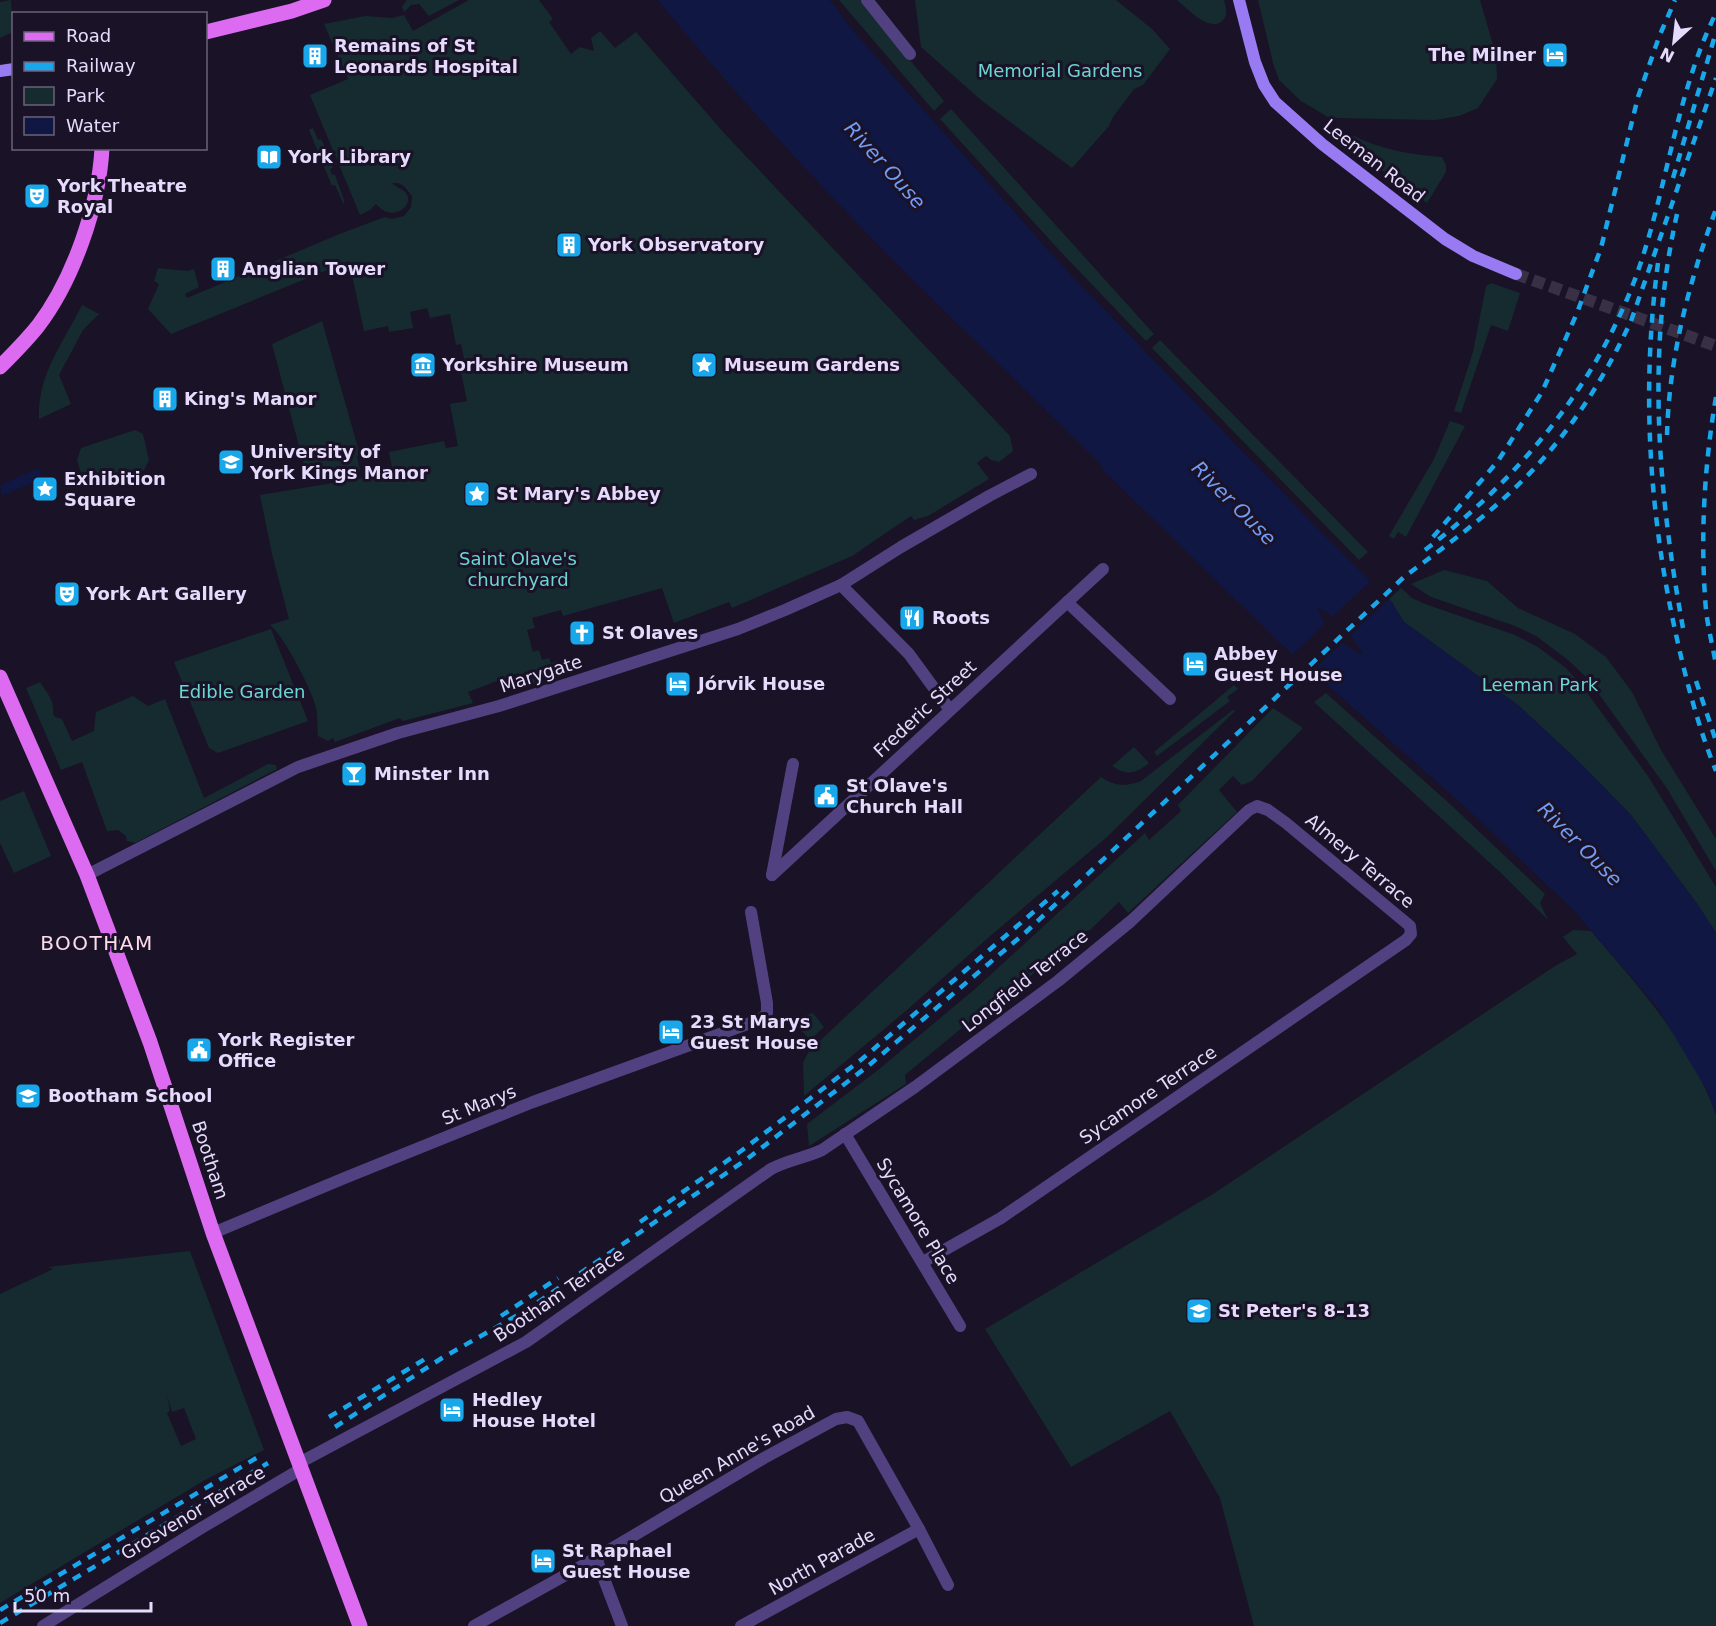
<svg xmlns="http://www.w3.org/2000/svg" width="1716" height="1626" viewBox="0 0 1716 1626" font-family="'DejaVu Sans',sans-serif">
<rect width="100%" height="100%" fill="#1a1226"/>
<g fill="#152b30" fill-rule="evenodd">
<path d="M 11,0 L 13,32 L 0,38 L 0,2 Z"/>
<path d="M 407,0 L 459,0 L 429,16 L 419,4 L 411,5 L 404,12 L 402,7 Z"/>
<path d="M 469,0 L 539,0 L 553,19 L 549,22 L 571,54 L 580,47 L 594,51 L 591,38 L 600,31 L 615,48 L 636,32 L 725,134 L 1010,436 L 1013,451 L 999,462 L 991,460 L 986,456 L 977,463 L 989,479 L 928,516 L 914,520 L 911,516 L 852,556 L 732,608 L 729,602 L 674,623 L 662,588 L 563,616 L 561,610 L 532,618 L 535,628 L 527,630 L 533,652 L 539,650 L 542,660 L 549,658 L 551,663 L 557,661 L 560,671 L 524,688 L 518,673 L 468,692 L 473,703 L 403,721 L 400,718 L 335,742 L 333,738 L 328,741 L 318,736 C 317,727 318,716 316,708 C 312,690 284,636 270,625 L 289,619 L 272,554 L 260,495 L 393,473 L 389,452 L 444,441 L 446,448 L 458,446 L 450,404 L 467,401 L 461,373 L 467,372 L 461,344 L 456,345 L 450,314 L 430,318 L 427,308 L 410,312 L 413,328 L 389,332 L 388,326 L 364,331 L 349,261 L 171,334 L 148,309 L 159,284 L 154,281 L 158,268 L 187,271 L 194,269 L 199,287 L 185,294 L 187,298 L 342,233 L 385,217 L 392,219 L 404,216 L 411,207 L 412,196 L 404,186 L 398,183 L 391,183 C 395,186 400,188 404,191 C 416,202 400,216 387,212 C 383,211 379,207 376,204 L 370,210 L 360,215 L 310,95 L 348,79 L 324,24 L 365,16 L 392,18 L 404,15 L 413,31 Z"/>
<path d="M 839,0 L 860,0 L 944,101 L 934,111 Z"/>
<path d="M 915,0 L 1116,0 L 1152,29 L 1170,49 L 1143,85 L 1134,89 L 1113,117 L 1109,126 L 1072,168 L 981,100 L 921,47 Z"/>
<path d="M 1177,0 L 1224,0 C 1226,8 1229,16 1221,22 C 1207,31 1187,8 1177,0 Z"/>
<path d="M 1258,0 L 1480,0 L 1496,55 L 1497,79 L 1478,108 L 1459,116 L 1435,120 L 1337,118 L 1328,117 L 1301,101 L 1279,80 L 1273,63 Z"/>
<path d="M 951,109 L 1154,334 L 1146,341 L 1059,250 L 940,119 Z"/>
<path d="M 313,128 L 318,140 L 321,139 L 326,150 L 323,152 L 333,168 L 330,169 L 332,175 L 335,175 L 344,200 L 344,205 L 335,185 L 332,186 L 309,130 Z"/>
<path d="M 1354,136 C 1379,149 1413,155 1442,157 L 1446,165 L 1446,172 L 1427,203 L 1352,149 L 1348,138 Z"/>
<path d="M 1491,283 L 1520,293 L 1508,331 L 1491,325 L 1461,413 L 1454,411 L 1473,352 L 1486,286 Z"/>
<path d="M 82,305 L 99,314 L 83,330 L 59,375 L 71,404 L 39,419 C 37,375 63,343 82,305 Z"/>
<path d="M 322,321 L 360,455 L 357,456 L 360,470 L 308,480 L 272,344 Z"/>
<path d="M 1160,340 L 1368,552 L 1359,560 L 1152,348 Z"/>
<path d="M 1450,421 L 1465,426 L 1406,537 L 1398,532 L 1394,539 L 1389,536 L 1434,459 Z"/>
<path d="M 135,430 L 143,434 L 149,460 L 144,470 L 90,488 L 85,486 L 77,460 L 81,448 Z"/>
<path d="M 1444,570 L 1487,581 L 1518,608 L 1575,634 L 1606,657 L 1632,692 L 1661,750 L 1716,839 L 1716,871 L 1666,787 L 1588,679 L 1568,660 L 1536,636 L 1515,626 L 1431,597 L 1411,584 Z"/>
<path d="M 1401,588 L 1412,598 L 1425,604 L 1515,635 L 1538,647 L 1566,668 L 1585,690 L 1648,776 L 1716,887 L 1716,933 L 1698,905 L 1631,815 L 1577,760 L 1518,705 L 1404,622 L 1389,599 Z"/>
<path d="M 271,629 L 308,721 L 218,753 L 209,748 L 174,662 Z"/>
<path d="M 40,682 C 47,693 55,701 53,714 L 55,717 L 62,719 L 72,741 L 94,731 L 96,712 L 133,696 L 148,706 L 165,699 L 204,798 L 268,764 L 276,765 L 277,769 L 135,843 L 127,841 L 126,836 L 118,830 L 107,831 L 82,762 L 61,770 L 26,688 Z"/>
<path d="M 1234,685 L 1238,689 L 1227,697 L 1230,701 L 1157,756 L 1154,752 Z"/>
<path d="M 1326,693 L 1451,805 L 1545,894 L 1540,903 L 1548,920 L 1500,872 L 1314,702 Z"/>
<path d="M 1273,708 L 1303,728 L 1252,781 L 1242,785 L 1233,776 L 1219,790 L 1237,812 L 1128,913 L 1119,902 L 1090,930 L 1075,935 L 1023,983 L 963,1027 L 905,1075 L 906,1084 L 809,1146 L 807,1124 L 878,1070 L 975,989 L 1145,833 L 1149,840 L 1181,811 L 1178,805 Z"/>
<path d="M 1233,710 L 1235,711 L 1107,837 L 989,937 L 907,1010 L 804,1096 L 803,1063 L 809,1051 L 1101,777 C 1114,786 1126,787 1141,781 Z"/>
<path d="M 1134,747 L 1149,763 C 1136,774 1126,776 1112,766 Z"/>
<path d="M 24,791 L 51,856 L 14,873 L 0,843 L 0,801 Z"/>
<path d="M 1573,930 L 1591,931 C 1638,986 1692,1045 1716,1115 L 1716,1626 L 1254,1626 L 1220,1498 L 1170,1411 L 1071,1467 L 985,1329 L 1213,1194 L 1555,966 L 1577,954 L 1563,937 Z"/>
<path d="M 813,1013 L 824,1027 L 810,1040 L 794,1022 L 797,1018 Z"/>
<path d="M 190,1251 L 264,1450 L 205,1480 L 0,1603 L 0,1294 L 53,1269 L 48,1267 ZM 167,1395 L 172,1412 L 184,1408 L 196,1439 L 181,1446 L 167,1413 L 170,1410 Z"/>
</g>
<g fill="#0f1742" fill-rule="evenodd">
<path d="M 658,0 L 830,0 L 855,33 L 1068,272 L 1329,540 L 1392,602 L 1404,622 L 1518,705 L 1577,760 L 1631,815 L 1698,905 L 1716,933 L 1716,1115 L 1708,1092 L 1657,1007 L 1574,911 L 1474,815 L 1279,642 L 1101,468 L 1102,466 C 1032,395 960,327 889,256 C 809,174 730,89 658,0 ZM 1318,608 C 1337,616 1352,636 1363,655 C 1343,646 1325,629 1318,608 Z"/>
<path d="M 39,468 L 43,478 L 2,496 L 0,485 Z"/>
</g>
<g fill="#1a1226">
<path d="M 1373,579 L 1391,597 L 1348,637 L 1330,619 Z"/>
<path d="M 1327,622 L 1345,640 L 1310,673 L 1291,656 Z"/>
</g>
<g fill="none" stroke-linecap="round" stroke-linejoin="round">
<path stroke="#393046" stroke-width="12" stroke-dasharray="12 6" stroke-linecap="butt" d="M 1516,274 L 1716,346"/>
<g stroke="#524181" stroke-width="12">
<path d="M 867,0 L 910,54"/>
<path d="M 841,585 L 909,654 L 950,710"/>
<path d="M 1067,602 L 1170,699"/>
<path d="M 87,875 L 298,767 L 398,733 L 499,706 L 738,629 L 785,610 L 841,585 L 901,547 L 989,496 L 1031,474"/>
<path d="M 772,875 L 1103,569"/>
<path d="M 772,875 L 793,764"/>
<path d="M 845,1134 L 960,1326"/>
<path d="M 213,1233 L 347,1177 L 533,1102 L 761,1019 L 767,1013 L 767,1003 L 751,912"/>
<path d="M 299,1463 L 526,1342 L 771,1169 C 787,1160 805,1158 822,1150 L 915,1087 L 1058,981 L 1131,921 L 1249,810 L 1257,806 L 1268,810 L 1286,823 L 1410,926 L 1411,934 L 1406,940 L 1001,1218 L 923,1262"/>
<path d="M 596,1558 L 622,1626"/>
<path d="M 43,1626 L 203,1527 L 301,1469"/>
<path d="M 474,1626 L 596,1558 L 764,1458 L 836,1419 L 847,1417 L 858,1421 L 919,1529 L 948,1585"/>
<path d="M 741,1626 L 919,1529"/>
</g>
<g stroke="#987af3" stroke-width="12">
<path d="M 1239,0 L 1255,62 L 1264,85 L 1275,102 L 1322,144 L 1445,239 L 1473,256 L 1516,274"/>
<path d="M 0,71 L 14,69"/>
</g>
<g stroke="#dd6bf2" stroke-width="15">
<path d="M 206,32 L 292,11 L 324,0"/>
<path d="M 0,367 C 13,354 26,341 38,326 C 73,280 99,206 102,148"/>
<path d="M 0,677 L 87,875 L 150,1042 L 213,1233 L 360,1626"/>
</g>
<g stroke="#18a7eb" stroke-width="4.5" stroke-dasharray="9 8" stroke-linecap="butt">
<path d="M 1673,178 L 1716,32"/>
<path d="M 1677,214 C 1646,351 1658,492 1683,628"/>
<path d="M 1658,263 C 1641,390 1649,515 1677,639 C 1687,684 1699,729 1716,771"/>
<path d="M 1716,397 C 1704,466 1700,540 1706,610 C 1708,628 1713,647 1716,665"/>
<path d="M 1667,435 C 1669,357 1689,282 1716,209"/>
<path d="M 1433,537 L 1498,461 L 1542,392 L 1577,313 L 1601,248 L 1638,97 L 1659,37 L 1675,0"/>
<path d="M 1425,550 C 1521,477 1601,380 1640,265 C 1668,182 1677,92 1716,13"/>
<path d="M 1696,681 L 1716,741"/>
<path d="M 640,1222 L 741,1151 L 862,1059 L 1058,891"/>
<path d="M 501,1316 L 558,1278"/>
<path d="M 329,1417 L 425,1359"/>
<path d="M 335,1427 L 442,1358 L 525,1311 L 747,1159 L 868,1066 L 1026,932 L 1404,577 C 1444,547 1485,518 1521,482 C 1568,436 1603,381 1631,321 L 1716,78"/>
<path d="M 0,1610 L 263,1454"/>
<path d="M 0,1623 L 268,1463"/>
</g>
</g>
<defs>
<symbol id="hotel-square" viewBox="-11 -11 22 22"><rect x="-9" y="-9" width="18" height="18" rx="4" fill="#18a7eb" stroke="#1a1226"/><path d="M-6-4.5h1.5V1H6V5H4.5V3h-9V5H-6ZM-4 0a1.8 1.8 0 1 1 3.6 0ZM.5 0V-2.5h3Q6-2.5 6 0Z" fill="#fff"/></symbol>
<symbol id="building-square" viewBox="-11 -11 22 22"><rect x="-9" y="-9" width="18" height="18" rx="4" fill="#18a7eb" stroke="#1a1226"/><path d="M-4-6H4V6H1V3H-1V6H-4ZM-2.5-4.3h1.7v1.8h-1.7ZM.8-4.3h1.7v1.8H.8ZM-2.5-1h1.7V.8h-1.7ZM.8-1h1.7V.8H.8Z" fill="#fff"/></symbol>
<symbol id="library-square" viewBox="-11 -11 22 22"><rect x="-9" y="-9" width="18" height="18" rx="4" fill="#18a7eb" stroke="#1a1226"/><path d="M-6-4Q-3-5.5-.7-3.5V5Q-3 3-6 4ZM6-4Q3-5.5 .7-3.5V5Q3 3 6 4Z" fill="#fff"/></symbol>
<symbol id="theatre-square" viewBox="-11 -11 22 22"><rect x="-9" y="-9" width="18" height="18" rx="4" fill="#18a7eb" stroke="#1a1226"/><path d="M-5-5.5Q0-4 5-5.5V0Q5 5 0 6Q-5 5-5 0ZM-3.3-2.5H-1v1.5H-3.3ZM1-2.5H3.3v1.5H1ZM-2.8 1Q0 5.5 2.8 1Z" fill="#fff"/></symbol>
<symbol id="museum-square" viewBox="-11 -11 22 22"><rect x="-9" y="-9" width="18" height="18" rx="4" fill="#18a7eb" stroke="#1a1226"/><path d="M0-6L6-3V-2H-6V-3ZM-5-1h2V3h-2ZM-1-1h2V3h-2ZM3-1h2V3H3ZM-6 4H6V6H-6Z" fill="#fff"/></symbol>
<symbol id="sight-square" viewBox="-11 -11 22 22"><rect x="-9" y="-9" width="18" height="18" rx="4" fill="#18a7eb" stroke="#1a1226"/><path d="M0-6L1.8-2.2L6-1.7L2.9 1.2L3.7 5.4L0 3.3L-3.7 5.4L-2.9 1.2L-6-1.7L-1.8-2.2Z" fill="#fff"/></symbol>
<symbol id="university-square" viewBox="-11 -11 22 22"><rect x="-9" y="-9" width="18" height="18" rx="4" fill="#18a7eb" stroke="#1a1226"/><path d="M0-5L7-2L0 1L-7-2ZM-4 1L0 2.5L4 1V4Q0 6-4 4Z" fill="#fff"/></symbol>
<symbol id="restaurant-square" viewBox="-11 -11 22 22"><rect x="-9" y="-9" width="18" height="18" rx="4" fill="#18a7eb" stroke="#1a1226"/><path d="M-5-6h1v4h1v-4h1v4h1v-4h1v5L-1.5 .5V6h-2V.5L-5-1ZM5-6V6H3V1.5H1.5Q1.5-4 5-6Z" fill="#fff"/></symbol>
<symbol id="church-square" viewBox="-11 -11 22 22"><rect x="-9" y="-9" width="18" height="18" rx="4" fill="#18a7eb" stroke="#1a1226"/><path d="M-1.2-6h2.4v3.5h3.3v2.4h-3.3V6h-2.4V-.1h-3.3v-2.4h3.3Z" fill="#fff"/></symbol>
<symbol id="bar-square" viewBox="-11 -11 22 22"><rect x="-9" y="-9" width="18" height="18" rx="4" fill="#18a7eb" stroke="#1a1226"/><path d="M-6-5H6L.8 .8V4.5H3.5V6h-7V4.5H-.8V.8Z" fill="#fff"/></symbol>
<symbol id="civic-square" viewBox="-11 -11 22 22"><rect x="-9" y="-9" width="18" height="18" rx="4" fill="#18a7eb" stroke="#1a1226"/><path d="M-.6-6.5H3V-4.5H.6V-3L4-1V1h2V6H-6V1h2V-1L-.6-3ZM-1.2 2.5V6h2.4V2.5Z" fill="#fff"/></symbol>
<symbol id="school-square" viewBox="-11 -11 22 22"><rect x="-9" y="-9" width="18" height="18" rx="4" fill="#18a7eb" stroke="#1a1226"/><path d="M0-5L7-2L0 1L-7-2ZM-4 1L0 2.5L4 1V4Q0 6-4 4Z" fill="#fff"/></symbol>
</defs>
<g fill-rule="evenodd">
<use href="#hotel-square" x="1540" y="40" width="30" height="30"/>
<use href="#building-square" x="300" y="41" width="30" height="30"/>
<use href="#library-square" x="254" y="142" width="30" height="30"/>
<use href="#theatre-square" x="22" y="181" width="30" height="30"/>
<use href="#building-square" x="554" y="230" width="30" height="30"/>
<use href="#building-square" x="208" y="254" width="30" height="30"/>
<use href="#museum-square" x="408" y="350" width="30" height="30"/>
<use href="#sight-square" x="689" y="350" width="30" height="30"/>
<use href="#building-square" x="150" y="384" width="30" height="30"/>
<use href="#university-square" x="216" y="447" width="30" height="30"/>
<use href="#sight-square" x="30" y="474" width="30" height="30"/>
<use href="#sight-square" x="462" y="479" width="30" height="30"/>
<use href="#theatre-square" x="52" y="579" width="30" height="30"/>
<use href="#restaurant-square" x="897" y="603" width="30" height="30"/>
<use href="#church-square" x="567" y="618" width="30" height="30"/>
<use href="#hotel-square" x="1180" y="649" width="30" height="30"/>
<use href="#hotel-square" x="663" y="669" width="30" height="30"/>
<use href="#bar-square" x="339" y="759" width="30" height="30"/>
<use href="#civic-square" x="811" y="781" width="30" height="30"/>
<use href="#hotel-square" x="656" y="1017" width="30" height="30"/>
<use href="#civic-square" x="184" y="1035" width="30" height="30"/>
<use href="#school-square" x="13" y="1081" width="30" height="30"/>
<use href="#school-square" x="1184" y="1296" width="30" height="30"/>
<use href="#hotel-square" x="437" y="1395" width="30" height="30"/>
<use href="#hotel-square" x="528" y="1546" width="30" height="30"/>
</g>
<g text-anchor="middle" stroke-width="6" stroke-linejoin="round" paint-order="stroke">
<g font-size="18" font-weight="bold" fill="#e6dbfc" stroke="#1a1226" text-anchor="start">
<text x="334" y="52">Remains of St<tspan x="334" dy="21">Leonards Hospital</tspan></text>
<text x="1536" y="61" text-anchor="end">The Milner</text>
<text x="288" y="163">York Library</text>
<text x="57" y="192">York Theatre<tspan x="57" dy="21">Royal</tspan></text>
<text x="588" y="251">York Observatory</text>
<text x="242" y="275">Anglian Tower</text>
<text x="442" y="371">Yorkshire Museum</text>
<text x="724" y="371">Museum Gardens</text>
<text x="184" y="405">King's Manor</text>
<text x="250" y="458">University of<tspan x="250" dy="21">York Kings Manor</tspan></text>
<text x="64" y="485">Exhibition<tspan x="64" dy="21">Square</tspan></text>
<text x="496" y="500">St Mary's Abbey</text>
<text x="86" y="600">York Art Gallery</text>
<text x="932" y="624">Roots</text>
<text x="602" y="639">St Olaves</text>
<text x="1214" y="660">Abbey<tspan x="1214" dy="21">Guest House</tspan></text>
<text x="698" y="690">Jórvik House</text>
<text x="374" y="780">Minster Inn</text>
<text x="846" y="792">St Olave's<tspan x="846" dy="21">Church Hall</tspan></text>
<text x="690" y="1028">23 St Marys<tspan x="690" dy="21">Guest House</tspan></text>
<text x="218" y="1046">York Register<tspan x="218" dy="21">Office</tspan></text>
<text x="48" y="1102">Bootham School</text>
<text x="1218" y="1317">St Peter's 8–13</text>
<text x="472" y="1406">Hedley<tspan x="472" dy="21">House Hotel</tspan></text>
<text x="562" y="1557">St Raphael<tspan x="562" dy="21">Guest House</tspan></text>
</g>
<g font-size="18" fill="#6cd6d3" stroke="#1a1226">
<text x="1060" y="77">Memorial Gardens</text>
<text x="518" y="565">Saint Olave's<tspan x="518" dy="21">churchyard</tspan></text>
<text x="1540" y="691">Leeman Park</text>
<text x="242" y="698">Edible Garden</text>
</g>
<g font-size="18" fill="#e6dbfc" stroke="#1a1226">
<text transform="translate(1374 161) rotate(38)" y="6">Leeman Road</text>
<text transform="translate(541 674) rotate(-18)" y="6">Marygate</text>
<text transform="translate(925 709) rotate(-43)" y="6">Frederic Street</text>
<text transform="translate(1360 861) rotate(40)" y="6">Almery Terrace</text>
<text transform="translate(1025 981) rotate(-38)" y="6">Longfield Terrace</text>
<text transform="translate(1148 1095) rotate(-34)" y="6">Sycamore Terrace</text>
<text transform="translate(479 1105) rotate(-22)" y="6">St Marys</text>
<text transform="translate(210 1160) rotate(72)" y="6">Bootham</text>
<text transform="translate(918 1221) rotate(59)" y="6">Sycamore Place</text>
<text transform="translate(559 1295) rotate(-34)" y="6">Bootham Terrace</text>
<text transform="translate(737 1455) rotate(-30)" y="6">Queen Anne's Road</text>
<text transform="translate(193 1513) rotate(-31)" y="6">Grosvenor Terrace</text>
<text transform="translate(822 1562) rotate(-29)" y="6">North Parade</text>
</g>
<g font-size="20" font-style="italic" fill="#729bf3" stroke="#1a1226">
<text transform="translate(885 165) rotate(48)" y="7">River Ouse</text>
<text transform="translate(1234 503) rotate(45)" y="7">River Ouse</text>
<text transform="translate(1580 844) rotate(45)" y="7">River Ouse</text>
</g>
<g font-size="20" letter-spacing="1.5" fill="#fcdcea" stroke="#1a1226">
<text x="97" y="950">BOOTHAM</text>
</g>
</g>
<rect x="12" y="12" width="195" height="138" fill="#1a1226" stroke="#6c627c" stroke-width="1.5"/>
<rect x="24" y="32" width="30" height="9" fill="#dd6bf2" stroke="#6c627c" stroke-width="1.5"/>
<text x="66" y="42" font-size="18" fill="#e6dbfc">Road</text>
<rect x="24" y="62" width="30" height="9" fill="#18a7eb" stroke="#6c627c" stroke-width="1.5"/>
<text x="66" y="72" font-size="18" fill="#e6dbfc">Railway</text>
<rect x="24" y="87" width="30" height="18" fill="#152b30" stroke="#6c627c" stroke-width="1.5"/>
<text x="66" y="102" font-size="18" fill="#e6dbfc">Park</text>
<rect x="24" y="117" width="30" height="18" fill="#0f1742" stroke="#6c627c" stroke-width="1.5"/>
<text x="66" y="132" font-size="18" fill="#e6dbfc">Water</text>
<g transform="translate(1674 42) rotate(207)" stroke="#1a1226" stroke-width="4.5" paint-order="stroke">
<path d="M0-4.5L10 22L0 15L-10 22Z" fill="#e6dbfc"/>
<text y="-9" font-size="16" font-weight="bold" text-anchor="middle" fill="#e6dbfc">N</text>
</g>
<path d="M15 1602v9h136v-9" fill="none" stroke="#e6dbfc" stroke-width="3"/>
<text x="24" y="1602" font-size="18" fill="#e6dbfc" stroke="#1a1226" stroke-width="4.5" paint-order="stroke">50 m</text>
</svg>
